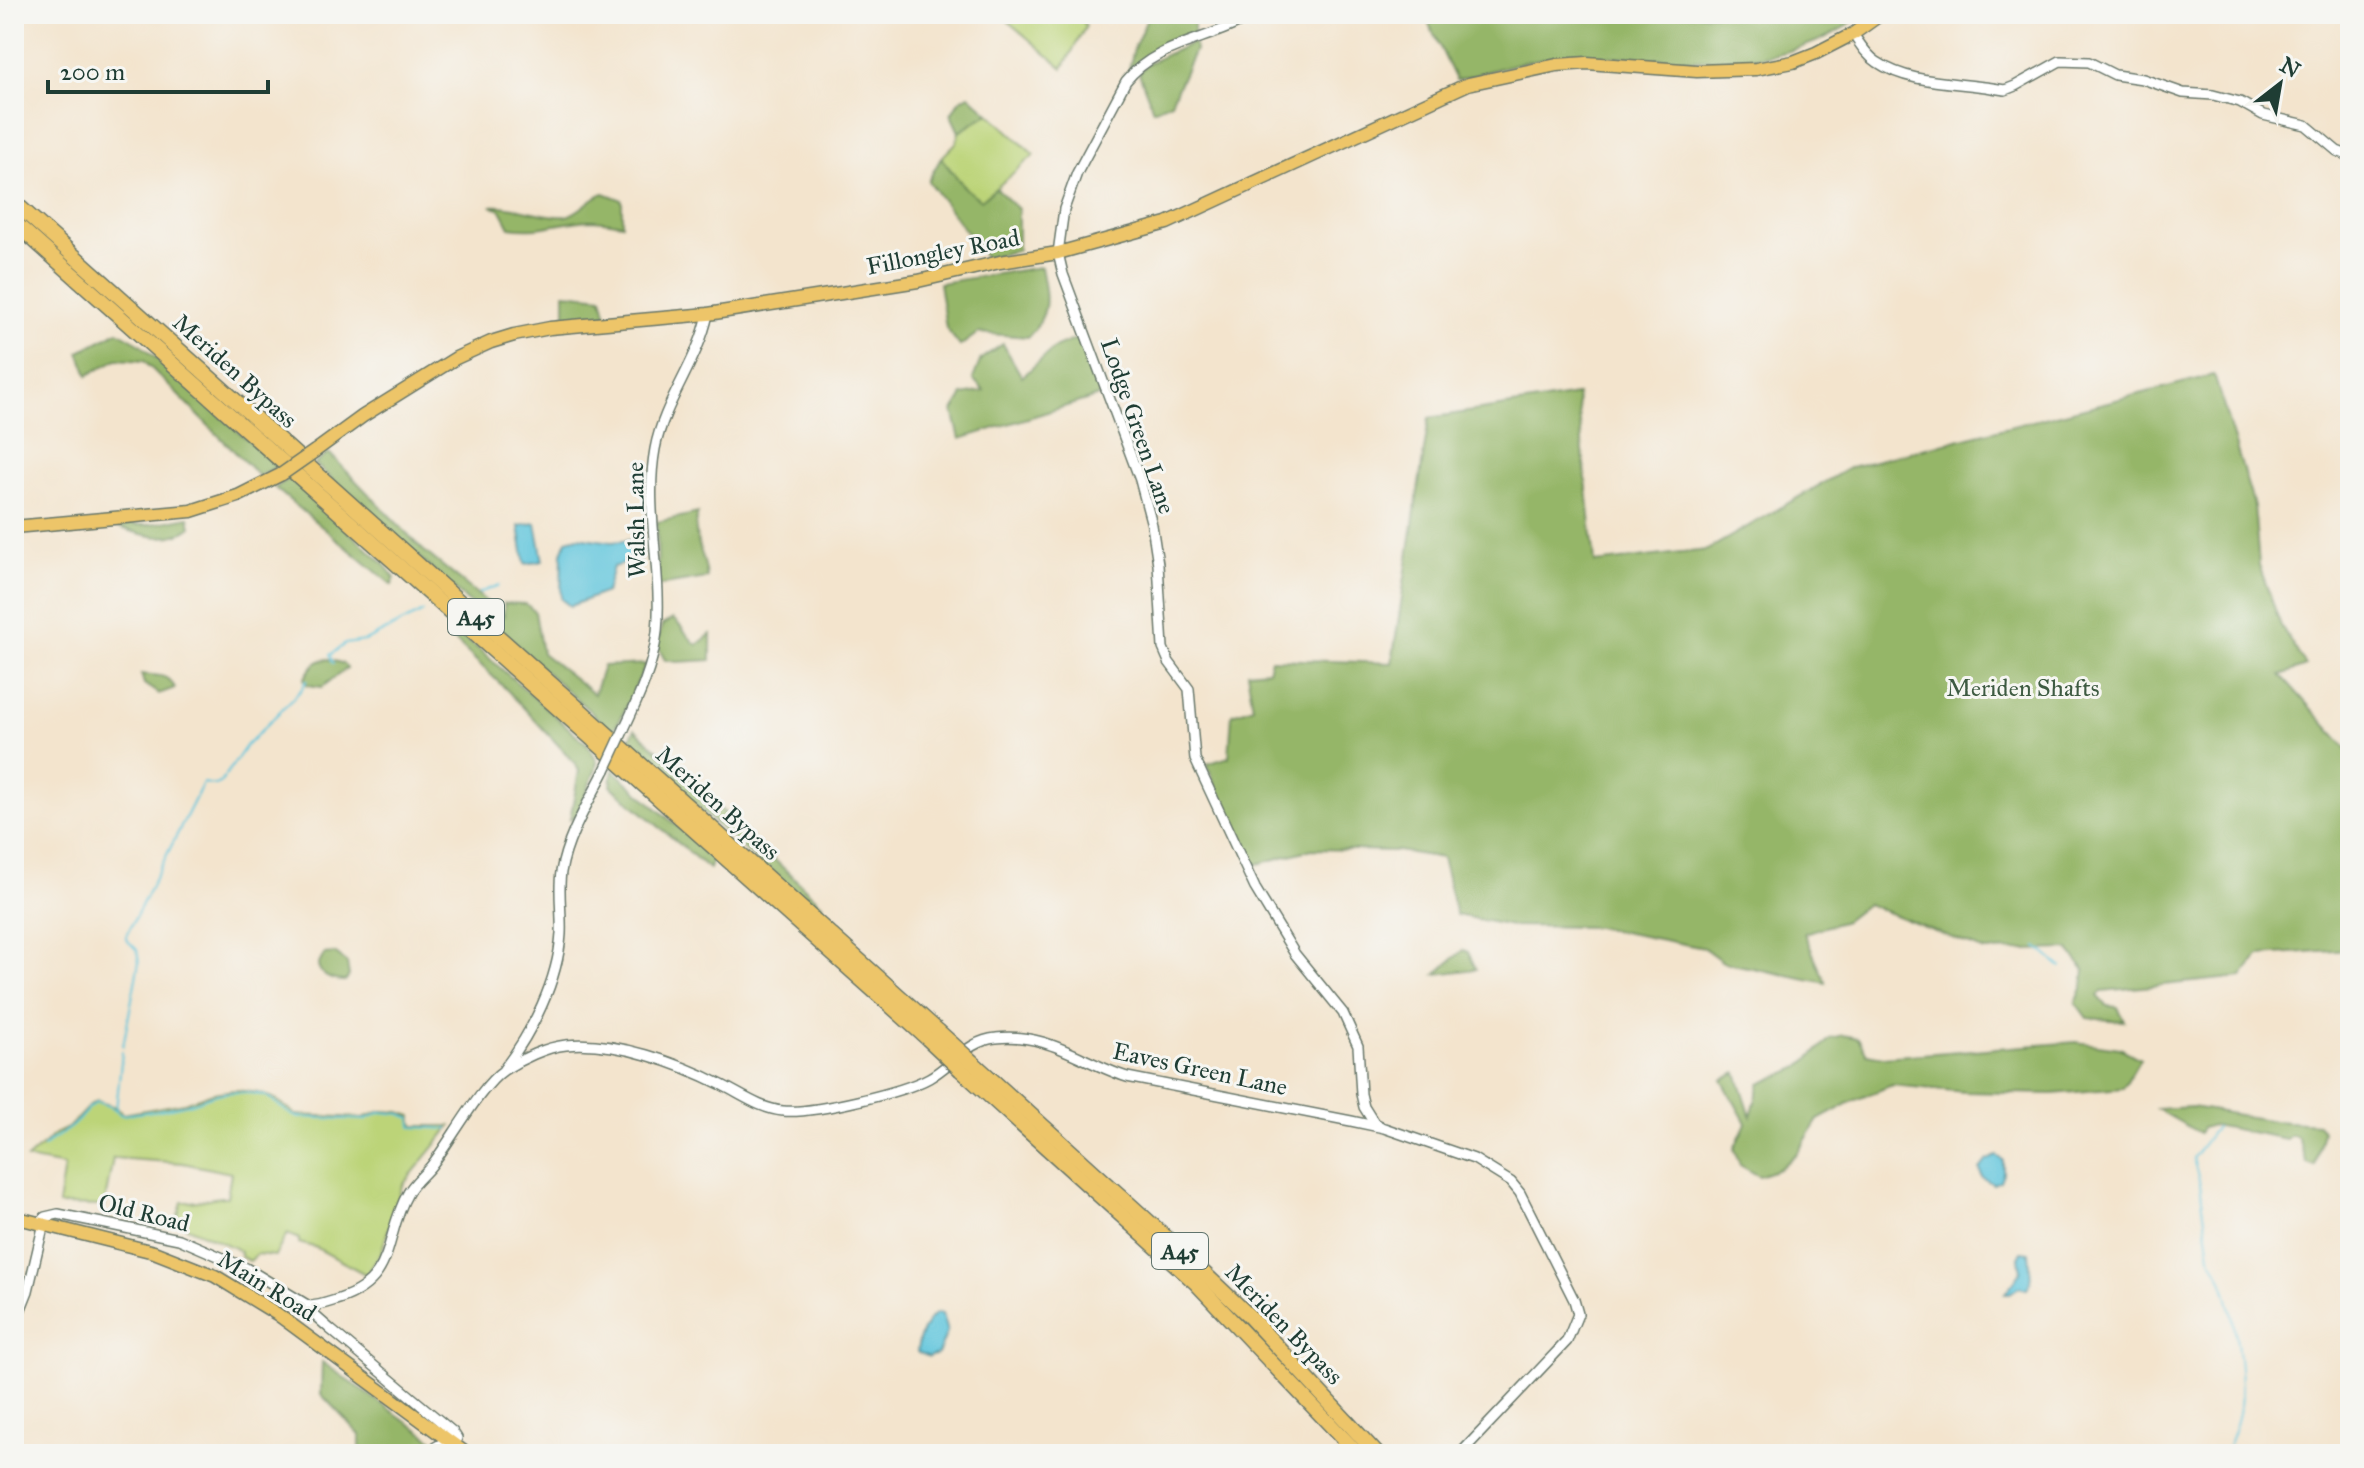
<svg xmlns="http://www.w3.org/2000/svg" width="2364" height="1468" viewBox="0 0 2364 1468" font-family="'IM FELL Great Primer',serif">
<rect width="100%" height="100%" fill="#f6f6f2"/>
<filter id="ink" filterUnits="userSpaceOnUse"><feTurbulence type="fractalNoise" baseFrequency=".0125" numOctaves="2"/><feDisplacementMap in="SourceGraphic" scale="16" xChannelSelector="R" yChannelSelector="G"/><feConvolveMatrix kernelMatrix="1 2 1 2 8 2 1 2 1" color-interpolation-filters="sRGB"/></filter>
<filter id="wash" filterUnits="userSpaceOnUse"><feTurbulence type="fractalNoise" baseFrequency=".006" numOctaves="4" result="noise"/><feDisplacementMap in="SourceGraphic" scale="32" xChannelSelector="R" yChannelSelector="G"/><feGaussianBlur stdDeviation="1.8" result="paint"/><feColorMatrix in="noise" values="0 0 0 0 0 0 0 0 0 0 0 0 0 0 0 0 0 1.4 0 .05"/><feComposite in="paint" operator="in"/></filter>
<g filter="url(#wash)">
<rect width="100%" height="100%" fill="#f3e4cd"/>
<g fill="#bcd478" stroke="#6e8856" stroke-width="2">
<path d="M 1003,14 L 1078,14 L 1086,26 L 1063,68 L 1010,23 Z"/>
<path d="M 989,113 L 1034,155 L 981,201 L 966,189 L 941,158 L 956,143 L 959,132 Z"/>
<path d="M 236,1090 L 258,1093 L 275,1099 L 296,1115 L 363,1118 L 381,1111 L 400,1112 L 412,1116 L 414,1126 L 451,1126 L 402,1186 L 381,1253 L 368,1272 L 365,1274 L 317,1248 L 299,1243 L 299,1239 L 287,1234 L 275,1256 L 257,1254 L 250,1261 L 241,1257 L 241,1253 L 235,1248 L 176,1222 L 182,1202 C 199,1203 211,1196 227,1197 L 231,1173 L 183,1163 L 113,1158 L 104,1206 L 58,1205 L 64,1166 L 27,1159 L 55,1134 L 68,1128 L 90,1105 L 97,1101 L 115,1107 L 123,1114 L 185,1103 L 213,1093 Z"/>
</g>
<g fill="#95b668" stroke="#5a7a4e" stroke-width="2">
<path d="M 1149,14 L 1194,14 L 1194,34 L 1155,51 L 1129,69 L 1134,48 Z"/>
<path d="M 1424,14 L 1863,14 C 1774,86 1662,50 1557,57 C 1524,59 1489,72 1456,80 Z"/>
<path d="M 1194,42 L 1195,50 L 1171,102 L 1153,110 L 1139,73 L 1148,63 Z"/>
<path d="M 969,95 L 989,113 L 959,132 L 951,115 L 959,101 Z"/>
<path d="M 941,158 L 966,189 L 981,200 L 996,188 L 1018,209 L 1018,250 L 986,258 L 928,181 Z"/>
<path d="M 604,193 L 622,200 L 622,224 C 611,222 599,220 589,220 C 560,222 539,232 510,227 L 501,210 L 491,206 C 515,204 548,219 566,216 C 581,213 590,197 604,193 Z"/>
<path d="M 1041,267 C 1047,298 1051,313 1028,337 L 978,333 L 960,346 L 946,328 L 939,283 Z"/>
<path d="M 565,293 L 602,297 L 607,316 L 565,318 Z"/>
<path d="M 118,331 L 139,343 L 277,466 L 259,476 L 144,361 L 117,359 L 88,375 L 79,352 Z"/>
<path d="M 1078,338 L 1102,395 L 960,439 L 953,411 L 963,395 L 984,391 L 973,379 L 981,359 L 1003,344 L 1022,377 L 1054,348 Z"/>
<path d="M 2214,375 L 2254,506 L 2259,565 L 2281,626 L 2306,666 L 2281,675 L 2350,752 L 2350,949 L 2259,955 L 2242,977 L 2102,991 L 2098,996 L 2107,1006 L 2118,1007 L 2124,1021 L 2087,1018 L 2076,1003 L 2083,986 L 2085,970 L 2068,949 L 1985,951 L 1867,904 L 1845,921 L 1804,933 L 1826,983 L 1723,962 L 1704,948 L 1597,927 L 1511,926 L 1456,915 L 1442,858 L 1398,851 L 1312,849 L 1254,865 L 1235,835 L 1207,764 L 1229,757 L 1232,714 L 1253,707 L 1247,672 L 1268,670 L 1271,659 L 1392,663 L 1429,418 L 1577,395 L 1595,563 L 1707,550 L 1851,467 Z"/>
<path d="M 329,453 L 423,550 L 504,616 L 504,603 L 526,604 L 535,612 L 542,653 L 594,694 L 603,666 L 646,664 L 621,718 L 612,731 L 315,464 Z"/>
<path d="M 290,478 L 383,563 L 395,578 L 392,585 L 275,488 Z"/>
<path d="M 698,513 C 690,537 706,555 707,578 L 658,586 L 657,522 Z"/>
<path d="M 189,517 L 191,527 C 169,546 135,533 110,524 L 147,525 Z"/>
<path d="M 673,619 C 683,627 687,637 697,645 L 711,634 L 711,660 L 677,662 L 665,660 L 657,645 L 662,625 Z"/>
<path d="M 456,633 L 480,650 L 588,745 L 597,761 L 596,769 L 577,814 L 570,819 L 579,771 L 575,763 L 507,690 L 450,636 Z"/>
<path d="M 328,659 L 344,664 L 347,668 L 322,687 L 308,685 L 304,679 C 310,669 314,660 328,659 Z"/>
<path d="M 141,674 C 157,676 167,673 175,688 L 159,694 L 144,684 Z"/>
<path d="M 635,729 L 823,905 L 820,912 L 811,909 L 627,744 Z"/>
<path d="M 613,770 L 709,854 L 712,860 L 709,869 L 611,786 Z"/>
<path d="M 1463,950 L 1468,952 L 1476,969 L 1436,974 Z"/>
<path d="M 335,953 L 347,963 L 349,976 L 345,981 C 333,981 322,978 318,966 L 324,954 Z"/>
<path d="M 1843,1035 L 1858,1038 L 1867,1054 L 1883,1057 L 2076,1042 L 2120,1048 L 2140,1059 L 2123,1088 L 2052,1094 L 1965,1092 L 1892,1085 L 1853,1101 L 1818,1120 L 1798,1152 L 1779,1169 L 1759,1176 L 1740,1165 L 1734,1149 L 1746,1123 L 1722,1080 L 1737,1073 L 1751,1116 L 1760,1084 L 1800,1067 L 1830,1039 Z"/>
<path d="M 2192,1107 L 2274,1121 L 2318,1124 L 2323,1131 L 2315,1166 L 2307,1163 L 2297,1137 L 2290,1135 L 2286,1139 L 2213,1125 L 2202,1128 L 2199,1133 L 2157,1109 Z"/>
<path d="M 322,1362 L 453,1454 L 360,1454 L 360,1435 L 321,1394 Z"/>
</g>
<g fill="#5fc5dc" stroke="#3f8188" stroke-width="2">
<path d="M 536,523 L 543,561 L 525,564 L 519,526 Z"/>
<path d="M 578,537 L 612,542 L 643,539 C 644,570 634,559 613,567 L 606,592 L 570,606 L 561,599 L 562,553 L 567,540 Z"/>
<path d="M 1997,1156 L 2003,1160 L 2003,1173 L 2000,1181 L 1993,1184 L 1982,1177 L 1980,1169 L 1987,1160 Z"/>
<path d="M 2022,1251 L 2029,1252 L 2031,1281 L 2027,1289 L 2019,1287 L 2010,1293 L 2005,1293 L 2021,1272 L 2019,1257 Z"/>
<path d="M 938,1313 L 942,1314 L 947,1332 L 938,1354 L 929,1357 L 917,1352 C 918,1339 926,1318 938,1313 Z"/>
</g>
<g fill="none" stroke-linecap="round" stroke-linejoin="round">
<g stroke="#5fc5dc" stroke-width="2">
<path d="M 479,593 L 499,585"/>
<path d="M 333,663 L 330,655 L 345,644 L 365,641 L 423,612"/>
<path d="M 2037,947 L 2061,967"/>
<path d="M 123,1046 L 139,962 L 137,950 L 126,939 L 126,936 L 203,783 L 216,785 L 221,782 L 246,746 L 301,690 L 307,680"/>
<path d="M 116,1110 L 122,1052"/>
<path d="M 2216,1127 L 2193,1158 L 2200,1184 L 2210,1257 C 2232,1287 2244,1370 2240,1407 C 2238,1423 2231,1439 2225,1454"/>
<path d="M 43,1147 C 52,1138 63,1134 72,1126 C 81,1119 86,1108 97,1102 L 109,1106 L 121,1115 C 142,1113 164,1110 184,1105 C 195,1103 204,1098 214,1095 C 227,1091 245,1092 258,1094 C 274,1097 282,1111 296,1117 L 364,1120 L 381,1112 L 400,1114 L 411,1118 L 412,1127 L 448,1129"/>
</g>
</g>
</g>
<g filter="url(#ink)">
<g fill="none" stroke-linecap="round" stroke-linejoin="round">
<defs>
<g id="minor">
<path d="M 1254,14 C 1213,41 1158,41 1126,81 L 1077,173 L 1064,209 L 1058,253 L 1063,274 L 1140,480 L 1152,525 L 1158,564 L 1163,648 L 1169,662 L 1189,689 L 1195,759 L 1255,888 L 1295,954 L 1343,1013 L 1358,1046 L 1361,1094 L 1364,1107 L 1374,1123 L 1380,1126"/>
<path d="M 1853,34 C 1860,44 1866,55 1877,62 C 1909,84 1955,82 1992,88 L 2005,90 L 2015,86 L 2060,61 L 2089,62 L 2115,75 L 2143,79 L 2183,93 L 2213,95 L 2240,102 L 2263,115 L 2306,125 L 2337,151 L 2350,156"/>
<path d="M 624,729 C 639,697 653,667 657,632 C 663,572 644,509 655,449 C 664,401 698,362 708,314"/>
<path d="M 504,1069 C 532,1032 558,981 561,934 C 562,913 558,892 561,872 C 567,836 589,802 605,770"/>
<path d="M 40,1222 L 45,1217 L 58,1214 L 179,1239 L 246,1268 L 309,1306 L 313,1314 L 330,1329 L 453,1432 L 457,1438 L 454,1444"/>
<path d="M 309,1306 C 319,1306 329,1302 339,1299 C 398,1280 383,1236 408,1193 C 413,1183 424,1175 431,1166 C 451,1141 480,1086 504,1070 C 521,1059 546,1047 566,1045 C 615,1040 679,1063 722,1085 C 742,1095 761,1109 783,1111 C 813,1114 904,1092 929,1078 C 952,1065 969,1040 996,1038 C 1047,1032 1081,1062 1127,1077 L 1351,1121 L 1384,1128 L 1474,1159 L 1511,1182 L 1520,1193 L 1574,1300 L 1578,1314 L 1567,1341 L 1460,1454"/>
<path d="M 14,1326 L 28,1291 L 44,1223"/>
<path d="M 423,1454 L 448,1440"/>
</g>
<g id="major">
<path d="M 315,451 L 363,416 L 456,358 L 491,342 L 514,335 L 550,328 L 708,314 L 918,281 L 1000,262 L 1058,253 L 1167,223 L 1468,84 L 1557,65 L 1587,63 L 1697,71 L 1756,69 L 1793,62 L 1816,53 L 1853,34 L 1881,14"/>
<path d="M 14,527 L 191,511 L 238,496 L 282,474"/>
<path d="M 14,1217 L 154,1252 L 215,1276 L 277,1314 L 467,1454"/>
</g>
<g id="highway">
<path d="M 14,202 L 938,1031"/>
<path d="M 14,222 L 928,1039"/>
<path d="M 971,1061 L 1170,1241 L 1248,1315 L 1377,1454"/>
<path d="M 961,1070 L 1195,1282 L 1358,1454"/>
</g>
</defs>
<use href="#minor" stroke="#69776a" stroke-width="12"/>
<use href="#major" stroke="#69776a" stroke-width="15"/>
<use href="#highway" stroke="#69776a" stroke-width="17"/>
<use href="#minor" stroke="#fff" stroke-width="9"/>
<use href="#major" stroke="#edc569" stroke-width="12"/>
<use href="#highway" stroke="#edc569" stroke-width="14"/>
<defs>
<path id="minor-bridge" d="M 605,770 L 624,729"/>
<path id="major-bridge" d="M 282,474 L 315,451"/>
<g id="highway-bridge">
<path d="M 938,1031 L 971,1061"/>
<path d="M 928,1039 L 961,1070"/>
</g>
</defs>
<use href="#minor-bridge" stroke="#69776a" stroke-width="12" stroke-linecap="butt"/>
<use href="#major-bridge" stroke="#69776a" stroke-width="15" stroke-linecap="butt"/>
<use href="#highway-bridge" stroke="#69776a" stroke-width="17" stroke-linecap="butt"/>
<use href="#minor-bridge" stroke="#fff" stroke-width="9"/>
<use href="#major-bridge" stroke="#edc569" stroke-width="12"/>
<use href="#highway-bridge" stroke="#edc569" stroke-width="14"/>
</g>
</g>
<g text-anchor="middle" stroke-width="6" stroke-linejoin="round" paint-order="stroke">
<g fill="#f6f6f2" stroke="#60746d" stroke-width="2">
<rect x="448" y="599" width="56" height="36" rx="6"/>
<rect x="1152" y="1233" width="56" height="36" rx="6"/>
</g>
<g font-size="22" font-weight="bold" fill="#1f3d34">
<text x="476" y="625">A45</text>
<text x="1180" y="1259">A45</text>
</g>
<g font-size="24" fill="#1f3d34" stroke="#f6f6f2">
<text transform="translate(943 252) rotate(-11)" y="8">Fillongley Road</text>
<text transform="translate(235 371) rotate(42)" y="8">Meriden Bypass</text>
<text transform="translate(1138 426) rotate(71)" y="8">Lodge Green Lane</text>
<text transform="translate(636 520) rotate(-91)" y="8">Walsh Lane</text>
<text transform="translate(718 803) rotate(42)" y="8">Meriden Bypass</text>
<text transform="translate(1200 1069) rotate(12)" y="8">Eaves Green Lane</text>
<text transform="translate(144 1213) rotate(14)" y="8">Old Road</text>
<text transform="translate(267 1286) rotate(32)" y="8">Main Road</text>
<text transform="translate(1284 1324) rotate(46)" y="8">Meriden Bypass</text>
</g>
<g font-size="24" fill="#3e5b42" stroke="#f6f6f2">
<text x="2023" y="696">Meriden Shafts</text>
</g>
</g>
<rect width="2364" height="1468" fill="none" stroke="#f6f6f2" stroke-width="48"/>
<g transform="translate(2280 84) rotate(31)" stroke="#f6f6f2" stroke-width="6" paint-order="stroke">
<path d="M0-6L14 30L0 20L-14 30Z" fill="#1f3d34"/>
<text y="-12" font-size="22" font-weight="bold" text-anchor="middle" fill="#1f3d34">N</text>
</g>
<path d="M48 80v12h220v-12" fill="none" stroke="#1f3d34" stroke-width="4"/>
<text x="60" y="80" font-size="24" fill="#1f3d34" stroke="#f6f6f2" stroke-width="6" paint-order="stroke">200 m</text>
</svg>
